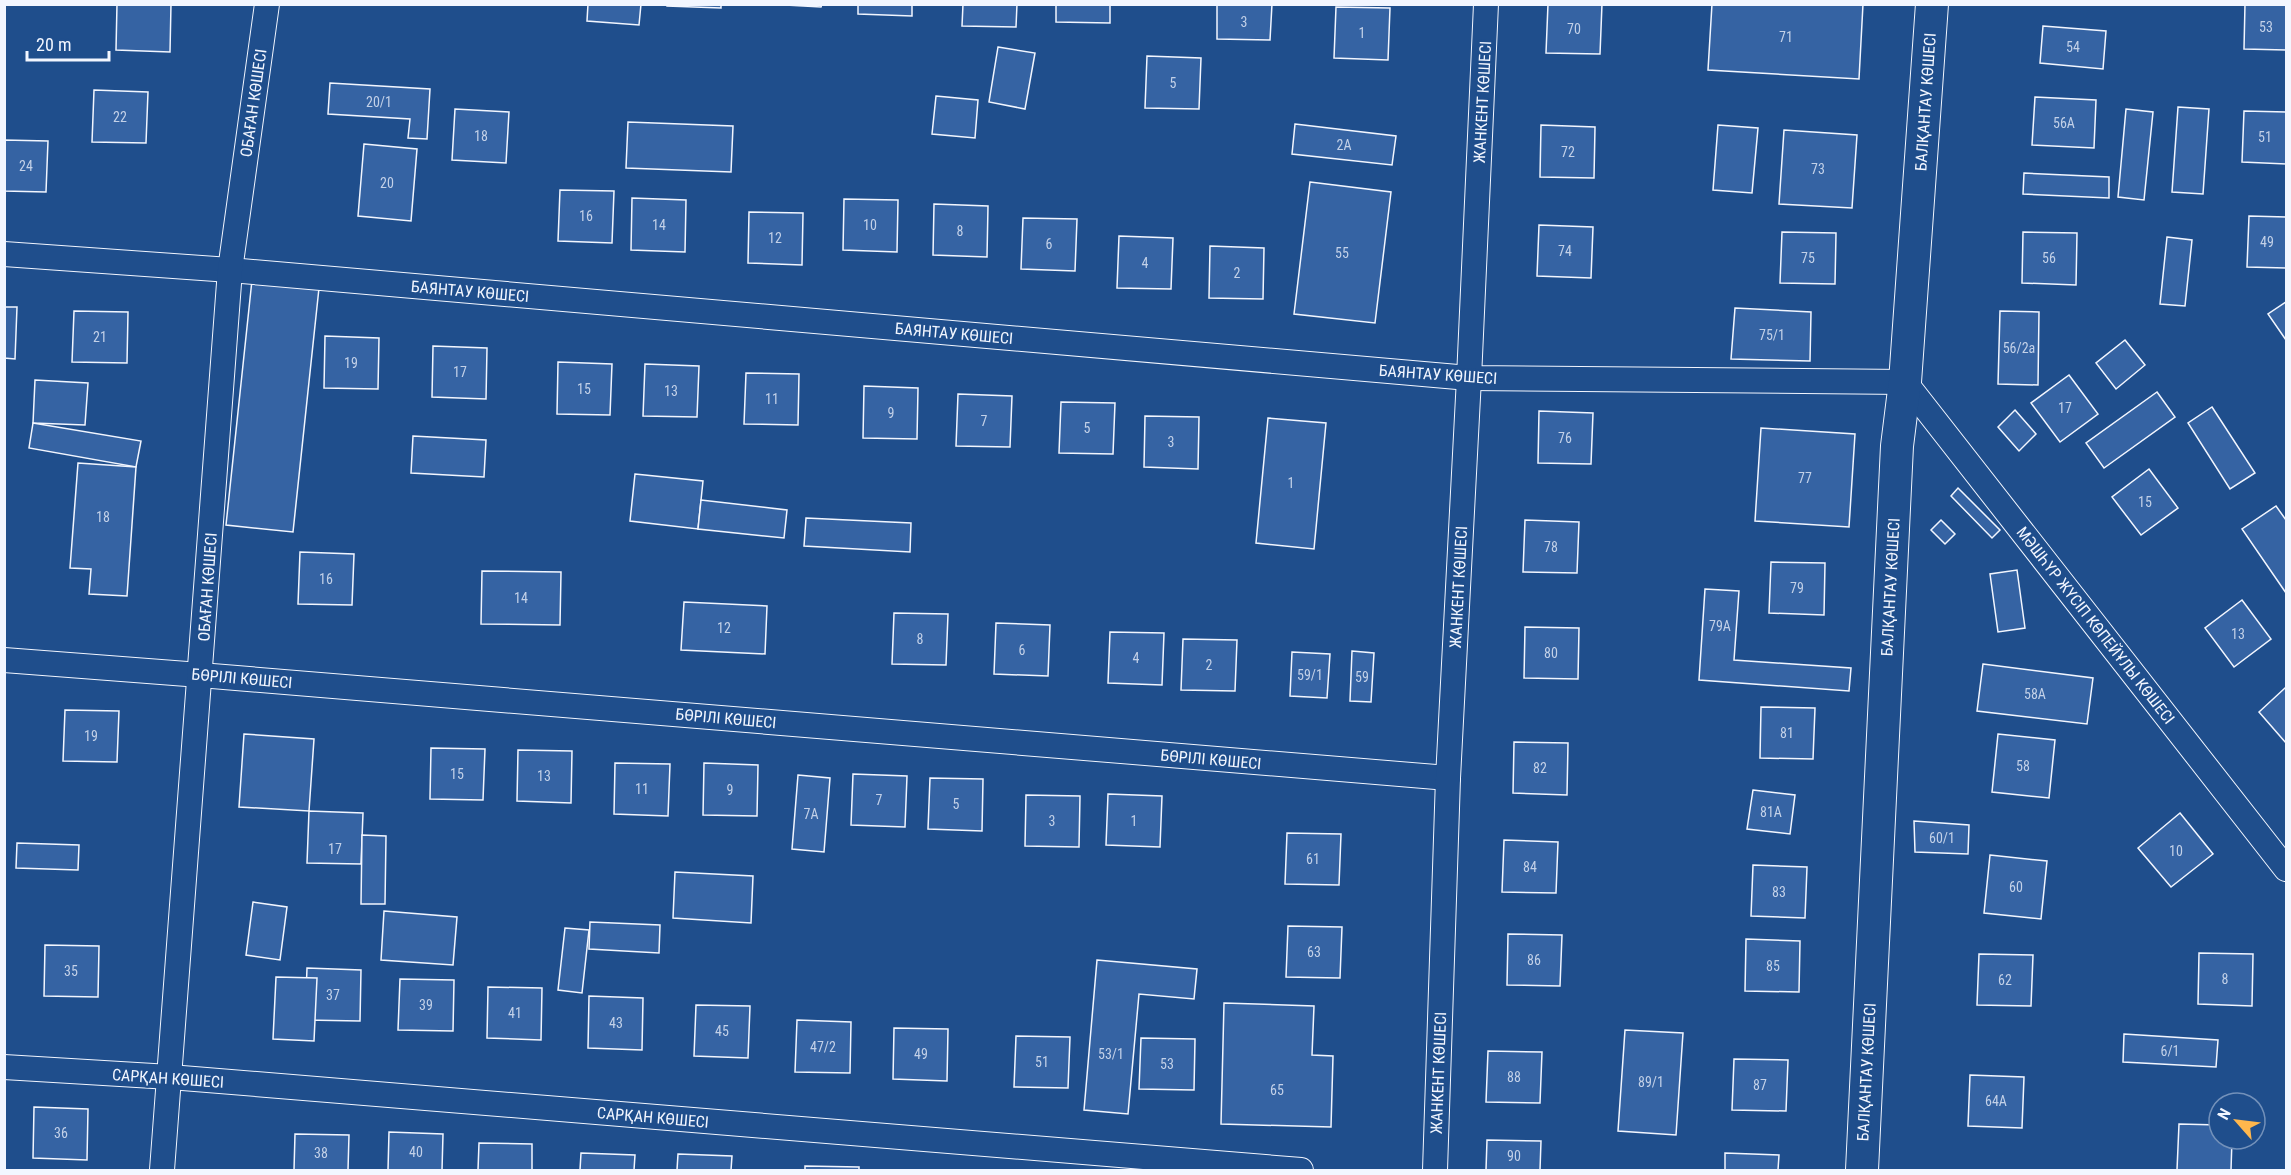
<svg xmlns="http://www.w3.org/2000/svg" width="2291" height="1175" viewBox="0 0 2291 1175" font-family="'Roboto Condensed',sans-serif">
<rect width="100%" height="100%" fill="#1f4e8c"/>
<g fill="#3563a3" stroke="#f2f6ff" stroke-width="1.5">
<path d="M 117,4 L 171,4 L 170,52 L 116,50 Z"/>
<path d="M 588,4 L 641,4 L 639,25 L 587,21 Z"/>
<path d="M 667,4 L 721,4 L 721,8 L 667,6 Z"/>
<path d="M 767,4 L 822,4 L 821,7 Z"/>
<path d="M 858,4 L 912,4 L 912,16 L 858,14 Z"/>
<path d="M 963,4 L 1017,4 L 1016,27 L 962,26 Z"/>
<path d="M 1056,4 L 1110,4 L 1110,23 L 1056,22 Z"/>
<path d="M 1217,4 L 1272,4 L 1270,40 L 1217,39 Z"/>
<path d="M 1548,4 L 1602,4 L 1600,54 L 1546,53 Z"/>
<path d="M 1712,4 L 1863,4 L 1859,79 L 1708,70 Z"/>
<path d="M 2245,4 L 2286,4 L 2286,50 L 2244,49 Z"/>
<path d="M 1336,7 L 1390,8 L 1388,60 L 1334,58 Z"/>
<path d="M 2043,26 L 2106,31 L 2103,69 L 2040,63 Z"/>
<path d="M 998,47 L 1035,53 L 1025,109 L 989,102 Z"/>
<path d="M 1147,56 L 1201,58 L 1199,109 L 1145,108 Z"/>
<path d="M 330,83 L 430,89 L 427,139 L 408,138 L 410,119 L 328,114 Z"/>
<path d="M 94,90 L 148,92 L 146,143 L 92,142 Z"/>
<path d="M 936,96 L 978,100 L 975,138 L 932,134 Z"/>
<path d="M 2035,97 L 2096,100 L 2094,148 L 2032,145 Z"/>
<path d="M 2178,107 L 2209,109 L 2203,194 L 2172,192 Z"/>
<path d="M 455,109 L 509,112 L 506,163 L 452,160 Z"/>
<path d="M 2126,109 L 2153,112 L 2144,200 L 2118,197 Z"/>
<path d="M 2244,111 L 2286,112 L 2286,164 L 2242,162 Z"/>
<path d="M 628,122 L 733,126 L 731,172 L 626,168 Z"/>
<path d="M 1295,124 L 1396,136 L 1392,165 L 1292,154 Z"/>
<path d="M 1541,125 L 1595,127 L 1594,178 L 1540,177 Z"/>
<path d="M 1718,125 L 1758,128 L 1752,193 L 1713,190 Z"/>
<path d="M 1784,130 L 1857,135 L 1852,208 L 1779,204 Z"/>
<path d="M 4,140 L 48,141 L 46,192 L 4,191 Z"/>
<path d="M 364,144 L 417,149 L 411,221 L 358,216 Z"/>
<path d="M 2024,173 L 2109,177 L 2109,198 L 2023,194 Z"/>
<path d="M 1310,182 L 1391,192 L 1375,323 L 1294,314 Z"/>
<path d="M 560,190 L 614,191 L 612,243 L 558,241 Z"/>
<path d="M 632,198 L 686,200 L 685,252 L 631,250 Z"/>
<path d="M 844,199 L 898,200 L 897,252 L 843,250 Z"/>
<path d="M 934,204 L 988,206 L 987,257 L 933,255 Z"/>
<path d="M 749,212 L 803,213 L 802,265 L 748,263 Z"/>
<path d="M 2249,216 L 2286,217 L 2286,268 L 2247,267 Z"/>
<path d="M 1023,218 L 1077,219 L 1075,271 L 1021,269 Z"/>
<path d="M 1539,225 L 1593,227 L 1591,278 L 1537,276 Z"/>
<path d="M 1782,232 L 1836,233 L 1835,284 L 1780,283 Z"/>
<path d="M 2023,232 L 2077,233 L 2076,285 L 2022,283 Z"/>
<path d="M 1119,236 L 1173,238 L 1171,289 L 1117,288 Z"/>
<path d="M 2167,237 L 2192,240 L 2185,306 L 2160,304 Z"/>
<path d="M 1210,246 L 1264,248 L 1263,299 L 1209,298 Z"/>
<path d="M 252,280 L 319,288 L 293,532 L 226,525 Z"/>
<path d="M 2286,302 L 2286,340 L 2268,314 Z"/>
<path d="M 4,307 L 17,307 L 15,359 L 4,358 Z"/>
<path d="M 1735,308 L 1811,312 L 1810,361 L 1731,359 Z"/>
<path d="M 74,311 L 128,312 L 127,363 L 72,362 Z"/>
<path d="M 2000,311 L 2039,312 L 2038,385 L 1998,384 Z"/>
<path d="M 325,336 L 379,338 L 378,389 L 324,388 Z"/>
<path d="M 2125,340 L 2145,365 L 2116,389 L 2096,363 Z"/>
<path d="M 433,346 L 487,348 L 486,399 L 432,397 Z"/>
<path d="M 558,362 L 612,364 L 610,415 L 557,414 Z"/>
<path d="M 645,364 L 699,366 L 697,417 L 643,416 Z"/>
<path d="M 746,373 L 799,374 L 798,425 L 744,424 Z"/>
<path d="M 2069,375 L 2098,414 L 2060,442 L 2031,403 Z"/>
<path d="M 35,380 L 88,383 L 85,425 L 33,423 Z"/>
<path d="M 864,386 L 918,388 L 917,439 L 863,438 Z"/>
<path d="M 2157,392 L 2175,417 L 2104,468 L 2086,443 Z"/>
<path d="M 958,394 L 1012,396 L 1010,447 L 956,446 Z"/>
<path d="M 1061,402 L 1115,403 L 1113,454 L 1059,453 Z"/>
<path d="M 2212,407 L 2255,473 L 2230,489 L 2188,423 Z"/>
<path d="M 2015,410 L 2036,434 L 2019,451 L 1998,427 Z"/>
<path d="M 1539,411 L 1593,413 L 1591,464 L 1538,463 Z"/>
<path d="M 1145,416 L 1199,417 L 1198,469 L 1144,467 Z"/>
<path d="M 1268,418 L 1326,423 L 1314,549 L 1256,543 Z"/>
<path d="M 33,423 L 141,441 L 136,467 L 29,448 Z"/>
<path d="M 1761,428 L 1855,434 L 1849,527 L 1755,521 Z"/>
<path d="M 413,436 L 486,440 L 484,477 L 411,473 Z"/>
<path d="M 78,463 L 136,467 L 127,596 L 89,594 L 91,569 L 70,568 Z"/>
<path d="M 2149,469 L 2178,508 L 2141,535 L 2112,497 Z"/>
<path d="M 635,474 L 703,481 L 698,529 L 630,521 Z"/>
<path d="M 1958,488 L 2000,530 L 1992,538 L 1951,496 Z"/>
<path d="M 701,500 L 787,510 L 784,538 L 698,529 Z"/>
<path d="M 2276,506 L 2286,520 L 2286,593 L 2242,529 Z"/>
<path d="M 806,518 L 911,523 L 910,552 L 804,546 Z"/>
<path d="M 1525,520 L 1579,522 L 1577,573 L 1523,572 Z"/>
<path d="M 1941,520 L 1955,534 L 1945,544 L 1931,530 Z"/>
<path d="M 300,552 L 354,554 L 352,605 L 298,604 Z"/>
<path d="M 1771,562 L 1825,563 L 1824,615 L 1769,613 Z"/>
<path d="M 2017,570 L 2025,628 L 1998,632 L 1990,574 Z"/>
<path d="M 482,571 L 561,572 L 560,625 L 481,624 Z"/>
<path d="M 1705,589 L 1739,591 L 1734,660 L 1851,668 L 1849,691 L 1699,680 Z"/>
<path d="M 2242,600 L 2271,639 L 2234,667 L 2205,628 Z"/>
<path d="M 684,602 L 767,606 L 765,654 L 681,650 Z"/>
<path d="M 894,613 L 948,614 L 946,665 L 892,664 Z"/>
<path d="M 996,623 L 1050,625 L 1048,676 L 994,674 Z"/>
<path d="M 1525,627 L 1579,628 L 1578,679 L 1524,678 Z"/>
<path d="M 1110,632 L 1164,633 L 1162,685 L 1108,683 Z"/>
<path d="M 1183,639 L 1237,640 L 1235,691 L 1181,690 Z"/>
<path d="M 1352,651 L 1374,653 L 1371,702 L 1350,701 Z"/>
<path d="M 1292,652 L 1330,654 L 1327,698 L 1290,696 Z"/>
<path d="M 1983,664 L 2093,678 L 2087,724 L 1977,711 Z"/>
<path d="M 2285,688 L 2286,689 L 2286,743 L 2259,712 Z"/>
<path d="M 1761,707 L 1815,708 L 1813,759 L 1760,758 Z"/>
<path d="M 65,710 L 119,711 L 117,762 L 63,761 Z"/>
<path d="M 244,734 L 314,739 L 309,811 L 239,807 Z"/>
<path d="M 1998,734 L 2055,740 L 2049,798 L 1992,792 Z"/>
<path d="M 1514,742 L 1568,743 L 1567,795 L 1513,793 Z"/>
<path d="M 431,748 L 485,749 L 483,800 L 430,799 Z"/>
<path d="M 518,750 L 572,751 L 571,803 L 517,801 Z"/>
<path d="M 615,763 L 670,764 L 668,816 L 614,814 Z"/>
<path d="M 704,763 L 758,765 L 757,816 L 703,815 Z"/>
<path d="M 853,774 L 907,776 L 905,827 L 851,825 Z"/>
<path d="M 798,775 L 830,778 L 824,852 L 792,849 Z"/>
<path d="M 930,778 L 983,779 L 982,831 L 928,829 Z"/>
<path d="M 1753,790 L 1795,795 L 1790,834 L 1747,829 Z"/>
<path d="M 1108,794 L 1162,796 L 1160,847 L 1106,845 Z"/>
<path d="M 1026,795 L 1080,796 L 1079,847 L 1025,846 Z"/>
<path d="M 309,811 L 363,813 L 361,864 L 307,863 Z"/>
<path d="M 2180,813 L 2213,854 L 2171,887 L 2138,848 Z"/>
<path d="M 1914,821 L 1969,825 L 1968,854 L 1915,852 Z"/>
<path d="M 1287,833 L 1341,834 L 1339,885 L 1285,884 Z"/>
<path d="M 362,835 L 386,836 L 385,904 L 361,904 Z"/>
<path d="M 1504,840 L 1558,842 L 1556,893 L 1502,892 Z"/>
<path d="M 17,843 L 79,845 L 78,870 L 16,868 Z"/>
<path d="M 1990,855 L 2047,861 L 2041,919 L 1984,913 Z"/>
<path d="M 1753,865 L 1807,867 L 1805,918 L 1751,916 Z"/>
<path d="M 675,872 L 753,876 L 751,923 L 673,918 Z"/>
<path d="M 253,902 L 287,907 L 280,960 L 246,955 Z"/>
<path d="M 384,911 L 457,917 L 453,965 L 381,960 Z"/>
<path d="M 590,922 L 660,925 L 659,953 L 589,949 Z"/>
<path d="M 1288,926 L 1342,927 L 1340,978 L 1286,977 Z"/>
<path d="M 565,928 L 589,930 L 582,993 L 558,990 Z"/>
<path d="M 1508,934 L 1562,935 L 1560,986 L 1507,985 Z"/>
<path d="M 1746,939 L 1800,941 L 1799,992 L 1745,991 Z"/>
<path d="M 45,945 L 99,946 L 98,997 L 44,996 Z"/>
<path d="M 2199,953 L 2253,954 L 2252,1006 L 2198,1004 Z"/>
<path d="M 1979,954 L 2033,955 L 2031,1006 L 1977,1005 Z"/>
<path d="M 1097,960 L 1197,969 L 1194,999 L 1139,994 L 1128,1114 L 1084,1110 Z"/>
<path d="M 307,968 L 361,970 L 360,1021 L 305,1020 Z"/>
<path d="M 276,977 L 317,978 L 314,1041 L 273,1039 Z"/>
<path d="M 400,979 L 454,980 L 453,1031 L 398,1030 Z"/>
<path d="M 488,987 L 542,988 L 541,1040 L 487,1038 Z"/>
<path d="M 589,996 L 643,998 L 642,1050 L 588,1048 Z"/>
<path d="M 1224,1003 L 1314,1006 L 1312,1055 L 1333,1056 L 1331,1127 L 1221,1124 Z"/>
<path d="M 696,1005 L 750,1006 L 748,1058 L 694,1056 Z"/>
<path d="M 797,1020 L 851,1022 L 850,1073 L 795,1072 Z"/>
<path d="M 894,1028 L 948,1029 L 947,1081 L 893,1079 Z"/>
<path d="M 1625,1030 L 1683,1033 L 1676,1135 L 1618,1131 Z"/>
<path d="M 2124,1034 L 2218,1040 L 2216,1067 L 2123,1062 Z"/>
<path d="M 1016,1036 L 1070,1037 L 1068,1088 L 1014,1087 Z"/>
<path d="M 1141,1038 L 1195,1039 L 1194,1090 L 1139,1089 Z"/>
<path d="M 1488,1051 L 1542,1052 L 1540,1103 L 1486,1102 Z"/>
<path d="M 1734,1059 L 1788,1060 L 1786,1111 L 1732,1110 Z"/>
<path d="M 1970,1075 L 2024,1077 L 2022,1128 L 1968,1126 Z"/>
<path d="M 34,1107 L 88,1109 L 87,1160 L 33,1158 Z"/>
<path d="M 2179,1124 L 2219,1125 L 2219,1139 L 2232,1139 L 2231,1170 L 2177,1170 Z"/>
<path d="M 389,1132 L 443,1134 L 442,1170 L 388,1170 Z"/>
<path d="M 295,1134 L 349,1135 L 348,1170 L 294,1170 Z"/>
<path d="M 1487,1140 L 1541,1141 L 1540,1170 L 1486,1170 Z"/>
<path d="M 479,1143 L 532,1144 L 532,1170 L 478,1170 Z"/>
<path d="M 581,1153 L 635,1155 L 634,1170 L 580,1170 Z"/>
<path d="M 1725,1153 L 1779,1155 L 1778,1170 L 1725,1170 Z"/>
<path d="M 678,1154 L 732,1156 L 731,1170 L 677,1170 Z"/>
<path d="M 805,1166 L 859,1167 L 859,1170 L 805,1170 Z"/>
</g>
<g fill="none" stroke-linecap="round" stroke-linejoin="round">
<defs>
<g id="minor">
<path d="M 4,254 L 230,270 L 1469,378 L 1905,382 L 2286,869"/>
<path d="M 4,660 L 200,675 L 1448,778"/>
<path d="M 4,1067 L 170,1077 L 1301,1170"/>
<path d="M 162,1170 L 230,270 L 267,4"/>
<path d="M 1435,1170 L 1448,778 L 1469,378 L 1486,4"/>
</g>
<path id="tertiary" d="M 1862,1170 L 1897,446 L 1905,382 L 1932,4"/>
</defs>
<use href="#minor" stroke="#f2f6ff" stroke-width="26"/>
<use href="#tertiary" stroke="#f2f6ff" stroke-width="34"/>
<use href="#minor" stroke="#1f4e8c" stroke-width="24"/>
<use href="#tertiary" stroke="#1f4e8c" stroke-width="32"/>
</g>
<g text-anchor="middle" stroke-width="4.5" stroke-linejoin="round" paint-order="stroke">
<g font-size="14" fill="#c3d1e8">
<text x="1244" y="27">3</text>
<text x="2266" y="32">53</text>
<text x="1574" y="34">70</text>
<text x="1362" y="38">1</text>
<text x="1786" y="42">71</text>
<text x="2073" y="52">54</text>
<text x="1173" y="88">5</text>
<text x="379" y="107">20/1</text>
<text x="120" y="122">22</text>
<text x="2064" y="128">56А</text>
<text x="481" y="141">18</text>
<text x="2265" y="142">51</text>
<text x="1344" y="150">2А</text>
<text x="1568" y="157">72</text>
<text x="26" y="171">24</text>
<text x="1818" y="174">73</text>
<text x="387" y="188">20</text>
<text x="586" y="221">16</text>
<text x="659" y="230">14</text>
<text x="870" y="230">10</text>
<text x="960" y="236">8</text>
<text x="775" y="243">12</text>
<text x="2267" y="247">49</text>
<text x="1049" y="249">6</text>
<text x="1565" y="256">74</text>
<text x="1342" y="258">55</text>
<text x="1808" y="263">75</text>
<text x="2049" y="263">56</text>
<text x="1145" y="268">4</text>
<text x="1237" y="278">2</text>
<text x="1772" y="340">75/1</text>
<text x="100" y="342">21</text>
<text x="2019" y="353">56/2а</text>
<text x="351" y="368">19</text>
<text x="460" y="377">17</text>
<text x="584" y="394">15</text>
<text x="671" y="396">13</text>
<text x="772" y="404">11</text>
<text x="2065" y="413">17</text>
<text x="891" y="418">9</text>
<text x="984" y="426">7</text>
<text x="1087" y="433">5</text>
<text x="1565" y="443">76</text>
<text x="1171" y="447">3</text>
<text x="1805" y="483">77</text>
<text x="1291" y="488">1</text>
<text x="2145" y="507">15</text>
<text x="103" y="522">18</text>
<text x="1551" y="552">78</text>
<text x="326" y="584">16</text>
<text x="1797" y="593">79</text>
<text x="521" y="603">14</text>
<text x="1720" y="631">79А</text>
<text x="724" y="633">12</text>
<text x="2238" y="639">13</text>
<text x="920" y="644">8</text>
<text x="1022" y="655">6</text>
<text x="1551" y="658">80</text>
<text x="1136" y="663">4</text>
<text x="1209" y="670">2</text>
<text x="1310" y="680">59/1</text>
<text x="1362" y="682">59</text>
<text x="2035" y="699">58А</text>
<text x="1787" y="738">81</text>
<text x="91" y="741">19</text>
<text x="2023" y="771">58</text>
<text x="1540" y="773">82</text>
<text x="457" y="779">15</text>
<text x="544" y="781">13</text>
<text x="642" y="794">11</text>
<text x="730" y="795">9</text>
<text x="879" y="805">7</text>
<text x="956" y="809">5</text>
<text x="1771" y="817">81А</text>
<text x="811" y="819">7А</text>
<text x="1052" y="826">3</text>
<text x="1134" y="826">1</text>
<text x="1942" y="843">60/1</text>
<text x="335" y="854">17</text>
<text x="2176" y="856">10</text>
<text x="1313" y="864">61</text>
<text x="1530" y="872">84</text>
<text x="2016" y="892">60</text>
<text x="1779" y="897">83</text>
<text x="1314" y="957">63</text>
<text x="1534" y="965">86</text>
<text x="1773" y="971">85</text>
<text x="71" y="976">35</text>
<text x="2225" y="984">8</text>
<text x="2005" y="985">62</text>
<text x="333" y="1000">37</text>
<text x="426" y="1010">39</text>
<text x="515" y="1018">41</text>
<text x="616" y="1028">43</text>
<text x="722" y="1036">45</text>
<text x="823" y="1052">47/2</text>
<text x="2170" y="1056">6/1</text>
<text x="921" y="1059">49</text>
<text x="1111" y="1059">53/1</text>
<text x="1042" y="1067">51</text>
<text x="1167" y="1069">53</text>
<text x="1514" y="1082">88</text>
<text x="1651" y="1087">89/1</text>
<text x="1760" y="1090">87</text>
<text x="1277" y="1095">65</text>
<text x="1996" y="1106">64А</text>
<text x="61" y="1138">36</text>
<text x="416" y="1157">40</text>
<text x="321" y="1158">38</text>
<text x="1514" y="1161">90</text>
</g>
<g font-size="16" fill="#f2f6ff" stroke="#1f4e8c">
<text transform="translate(1482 102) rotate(-87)" y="6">ЖАНКЕНТ КӨШЕСІ</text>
<text transform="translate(1925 102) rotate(-86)" y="6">БАЛҚАНТАУ КӨШЕСІ</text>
<text transform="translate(253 103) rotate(-82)" y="6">ОБАҒАН КӨШЕСІ</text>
<text transform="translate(470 291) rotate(5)" y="6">БАЯНТАУ КӨШЕСІ</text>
<text transform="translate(954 333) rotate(5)" y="6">БАЯНТАУ КӨШЕСІ</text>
<text transform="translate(1438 374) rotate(4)" y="6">БАЯНТАУ КӨШЕСІ</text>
<text transform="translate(207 587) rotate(-86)" y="6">ОБАҒАН КӨШЕСІ</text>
<text transform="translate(1458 587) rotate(-87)" y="6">ЖАНКЕНТ КӨШЕСІ</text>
<text transform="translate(1890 587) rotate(-87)" y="6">БАЛҚАНТАУ КӨШЕСІ</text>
<text transform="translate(2096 625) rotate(52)" y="6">МӘШҺҮР ЖҮСІП КӨПЕЙҰЛЫ КӨШЕСІ</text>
<text transform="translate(242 678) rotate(5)" y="6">БӨРІЛІ КӨШЕСІ</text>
<text transform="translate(726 718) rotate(5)" y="6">БӨРІЛІ КӨШЕСІ</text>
<text transform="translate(1211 759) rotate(5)" y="6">БӨРІЛІ КӨШЕСІ</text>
<text transform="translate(1866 1072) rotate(-87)" y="6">БАЛҚАНТАУ КӨШЕСІ</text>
<text transform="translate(1438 1073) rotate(-88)" y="6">ЖАНКЕНТ КӨШЕСІ</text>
<text transform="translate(168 1078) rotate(4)" y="6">САРҚАН КӨШЕСІ</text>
<text transform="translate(653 1117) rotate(5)" y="6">САРҚАН КӨШЕСІ</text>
</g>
</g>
<rect width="2291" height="1175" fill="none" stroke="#f2f6ff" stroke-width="12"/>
<g transform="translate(2237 1121) rotate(298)"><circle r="28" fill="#1f4e8c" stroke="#7391ba" stroke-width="1.5"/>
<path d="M0-4.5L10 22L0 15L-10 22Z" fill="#ffb74d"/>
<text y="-9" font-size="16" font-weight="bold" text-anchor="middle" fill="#f2f6ff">N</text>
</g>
<path d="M27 51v9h82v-9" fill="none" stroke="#f2f6ff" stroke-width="3"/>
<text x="36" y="51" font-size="18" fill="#f2f6ff" stroke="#1f4e8c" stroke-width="4.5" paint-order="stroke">20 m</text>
</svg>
